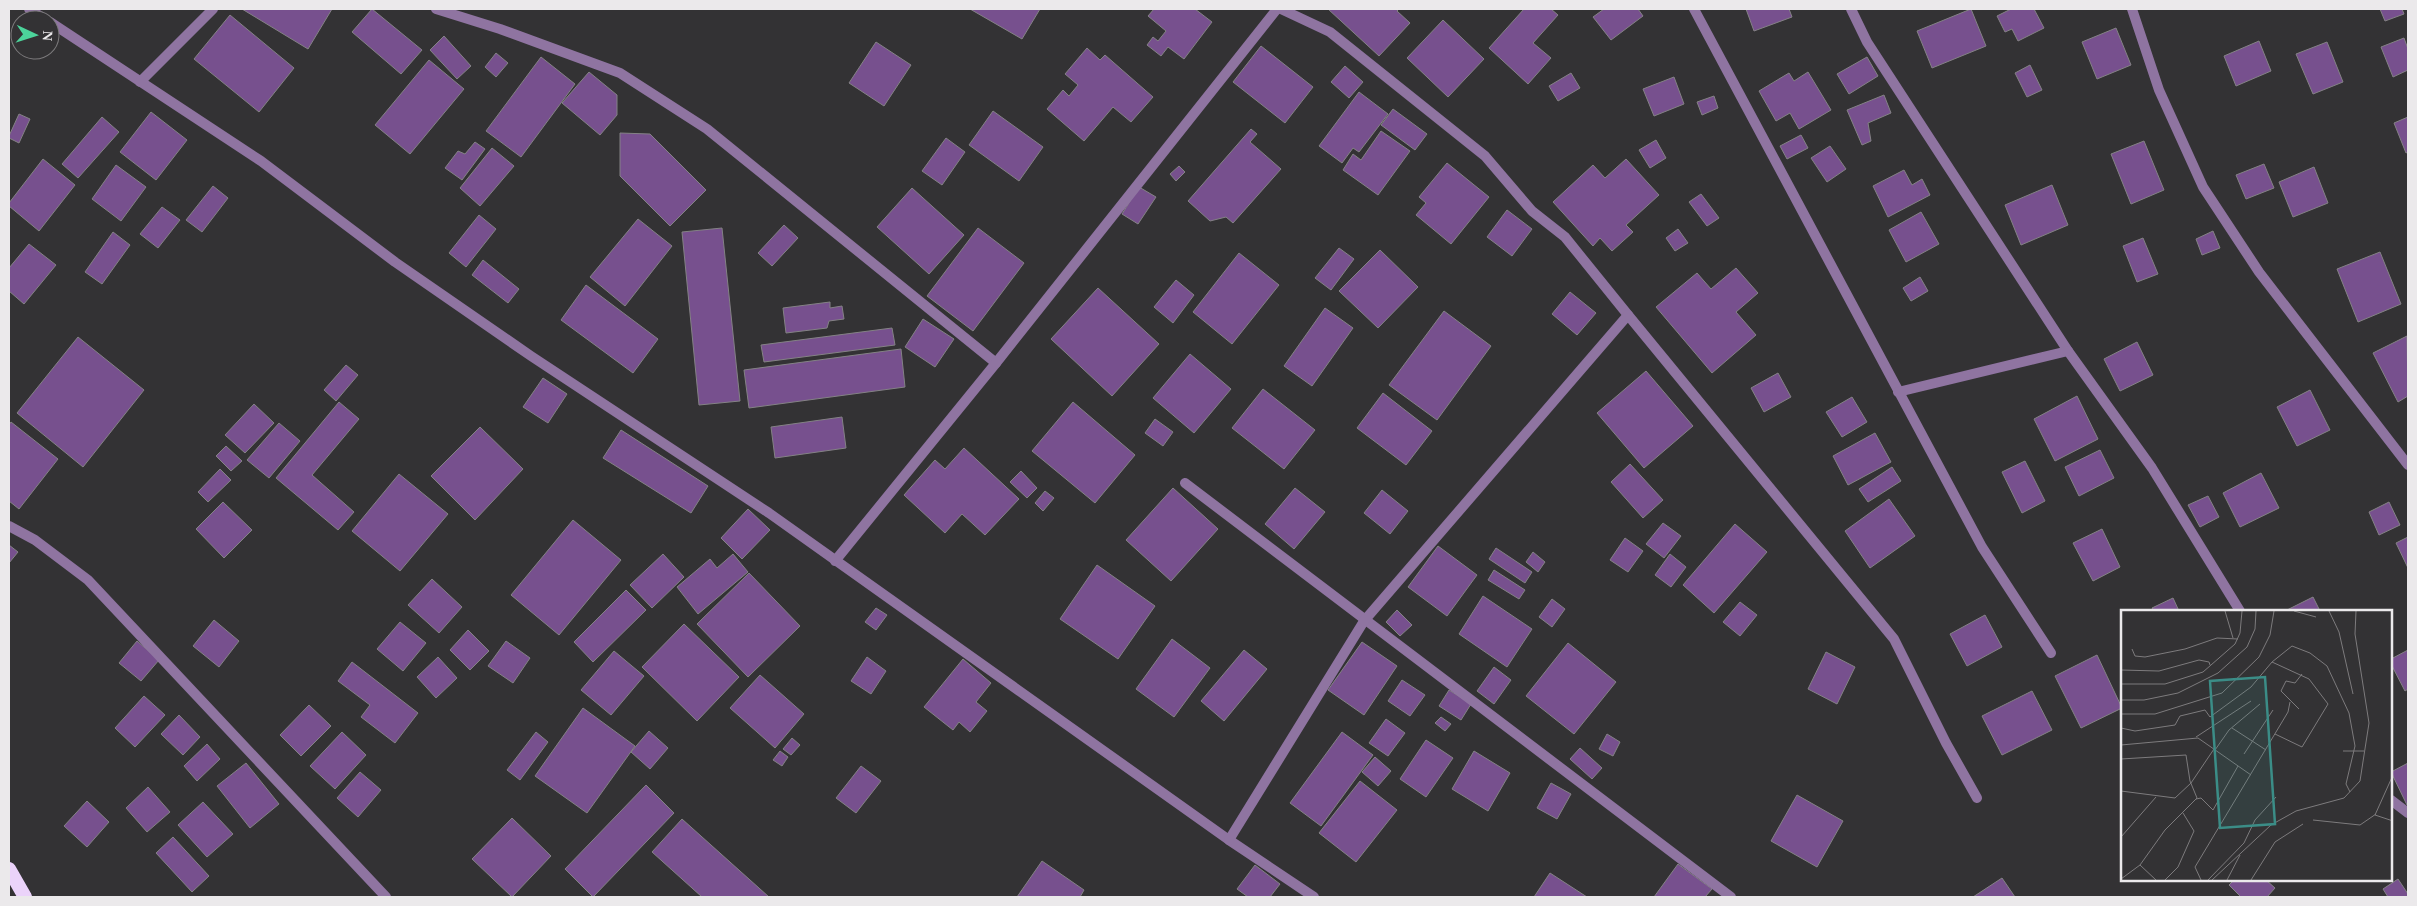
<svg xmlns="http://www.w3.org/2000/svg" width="2417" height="906" viewBox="0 0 2417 906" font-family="Georgia,serif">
<rect width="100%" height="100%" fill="#333234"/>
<g fill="#77508e" stroke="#848285">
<path d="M 242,9 L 332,9 L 308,49 Z"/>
<path d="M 372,9 L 422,50 L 401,74 L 352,32 Z"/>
<path d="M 970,9 L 1040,9 L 1022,39 Z"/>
<path d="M 1154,9 L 1195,9 L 1212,22 L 1184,59 L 1168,47 L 1161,56 L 1147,45 L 1153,37 L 1158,41 L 1166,31 L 1148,16 Z"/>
<path d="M 1328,9 L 1399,9 L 1397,11 L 1410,23 L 1379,56 Z"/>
<path d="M 1524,9 L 1551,9 L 1558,15 L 1533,43 L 1551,58 L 1528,84 L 1489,48 Z"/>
<path d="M 1604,9 L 1638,9 L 1643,16 L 1611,40 L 1593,17 Z"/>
<path d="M 1746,9 L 1789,9 L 1792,17 L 1754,31 Z"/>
<path d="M 1971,9 L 1986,46 L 1932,68 L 1917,31 Z"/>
<path d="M 2011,9 L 2034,9 L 2044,28 L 2018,41 L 2012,29 L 2005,32 L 1997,16 Z"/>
<path d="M 2380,9 L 2402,9 L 2404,14 L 2385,21 Z"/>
<path d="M 230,15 L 294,68 L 259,112 L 194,59 Z"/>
<path d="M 1443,20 L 1484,59 L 1448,97 L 1407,58 Z"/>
<path d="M 2116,28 L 2131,65 L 2097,79 L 2082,42 Z"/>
<path d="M 444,36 L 471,66 L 457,79 L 430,50 Z"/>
<path d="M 2404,38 L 2408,49 L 2408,70 L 2393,77 L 2381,47 Z"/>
<path d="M 2259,41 L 2271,71 L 2236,86 L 2224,56 Z"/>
<path d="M 876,42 L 911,65 L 884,106 L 849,83 Z"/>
<path d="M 2327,42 L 2343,82 L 2313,94 L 2296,54 Z"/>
<path d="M 1261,46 L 1313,87 L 1285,123 L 1233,82 Z"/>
<path d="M 1087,48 L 1100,60 L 1105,55 L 1153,97 L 1131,122 L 1113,107 L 1084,141 L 1047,109 L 1063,90 L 1069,96 L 1078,85 L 1065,74 Z"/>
<path d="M 496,53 L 508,63 L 496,77 L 485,67 Z"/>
<path d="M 541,57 L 575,84 L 521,157 L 486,131 Z"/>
<path d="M 1867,57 L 1878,76 L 1849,94 L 1837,74 Z"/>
<path d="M 429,60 L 464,89 L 410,154 L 375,125 Z"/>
<path d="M 2030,65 L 2042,90 L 2027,97 L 2015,73 Z"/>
<path d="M 1345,66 L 1363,82 L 1349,98 L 1331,82 Z"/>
<path d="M 589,72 L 617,95 L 617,115 L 600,135 L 562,103 Z"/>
<path d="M 1808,72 L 1831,110 L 1799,129 L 1790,113 L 1776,121 L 1759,91 L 1789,73 L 1794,81 Z"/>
<path d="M 1571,73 L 1580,88 L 1558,101 L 1549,86 Z"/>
<path d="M 1674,77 L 1684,104 L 1654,116 L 1643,89 Z"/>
<path d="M 1359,92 L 1388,114 L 1359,152 L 1353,148 L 1342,163 L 1319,146 Z"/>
<path d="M 1884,95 L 1891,113 L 1868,123 L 1871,141 L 1862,145 L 1847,110 Z"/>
<path d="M 1714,96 L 1718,108 L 1702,115 L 1697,102 Z"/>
<path d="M 1393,109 L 1427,134 L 1415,150 L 1381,125 Z"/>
<path d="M 993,111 L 1043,147 L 1019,181 L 969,145 Z"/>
<path d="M 151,112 L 187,140 L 156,180 L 120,152 Z"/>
<path d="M 19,114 L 30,119 L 19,143 L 9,138 L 9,136 Z"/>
<path d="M 102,117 L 119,132 L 78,178 L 62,164 Z"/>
<path d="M 2408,117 L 2408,152 L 2406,153 L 2394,123 Z"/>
<path d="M 1251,129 L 1257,134 L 1250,142 L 1281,169 L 1233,223 L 1226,217 L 1210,221 L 1188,201 Z"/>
<path d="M 1381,131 L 1410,151 L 1378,195 L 1343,170 L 1353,154 L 1361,160 Z"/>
<path d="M 620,133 L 650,134 L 706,190 L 670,226 L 620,176 Z"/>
<path d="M 1801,135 L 1808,148 L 1787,159 L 1780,146 Z"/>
<path d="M 946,138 L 965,152 L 942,185 L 922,171 Z"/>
<path d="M 1656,140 L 1666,158 L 1650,168 L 1639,150 Z"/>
<path d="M 2144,141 L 2164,190 L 2131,204 L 2111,154 Z"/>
<path d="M 475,142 L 485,149 L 462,180 L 445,168 L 458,151 L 465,154 Z"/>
<path d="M 1830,146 L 1846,169 L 1827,182 L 1811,158 Z"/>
<path d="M 492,148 L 514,166 L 480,206 L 460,188 Z"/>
<path d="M 43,159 L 75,185 L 39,231 L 9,206 L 9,203 Z"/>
<path d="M 1626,159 L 1659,195 L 1626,225 L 1633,232 L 1612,251 L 1600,238 L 1593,246 L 1553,202 L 1593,165 L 1605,178 Z"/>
<path d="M 1447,163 L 1489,197 L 1451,244 L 1416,215 L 1426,203 L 1419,197 Z"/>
<path d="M 2264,164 L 2274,188 L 2246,199 L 2236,175 Z"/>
<path d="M 116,165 L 146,187 L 121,221 L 92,199 Z"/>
<path d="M 1179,166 L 1185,172 L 1176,181 L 1170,174 Z"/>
<path d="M 2314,167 L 2328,203 L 2293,217 L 2279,182 Z"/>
<path d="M 1904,170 L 1912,185 L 1922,179 L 1930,195 L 1888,217 L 1873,186 Z"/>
<path d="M 2052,185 L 2068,225 L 2021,245 L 2005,205 Z"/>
<path d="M 213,186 L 228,198 L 202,232 L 186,220 Z"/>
<path d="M 1139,187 L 1156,197 L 1138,224 L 1122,214 Z"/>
<path d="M 912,188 L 964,235 L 929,274 L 877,227 Z"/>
<path d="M 1701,194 L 1719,218 L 1707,226 L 1689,202 Z"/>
<path d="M 162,207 L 180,220 L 158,248 L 140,234 Z"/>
<path d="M 1507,210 L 1532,229 L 1512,256 L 1487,237 Z"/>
<path d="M 1921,212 L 1939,244 L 1906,262 L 1889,230 Z"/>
<path d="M 479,215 L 496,229 L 466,267 L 449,253 Z"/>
<path d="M 638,219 L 672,246 L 625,306 L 590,277 Z"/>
<path d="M 784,225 L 798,238 L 772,266 L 758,253 Z"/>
<path d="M 722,228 L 740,401 L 699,405 L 682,232 Z"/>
<path d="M 978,228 L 1024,263 L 973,331 L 927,296 Z"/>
<path d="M 1678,229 L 1688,243 L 1675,251 L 1666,238 Z"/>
<path d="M 2213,231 L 2220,248 L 2202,255 L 2196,239 Z"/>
<path d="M 113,232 L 130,245 L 102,284 L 85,272 Z"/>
<path d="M 2143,238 L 2158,274 L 2137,282 L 2123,246 Z"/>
<path d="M 29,244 L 56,265 L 24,304 L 9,291 L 9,268 Z"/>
<path d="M 1339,248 L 1354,259 L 1331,290 L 1315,278 Z"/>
<path d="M 1380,250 L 1418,287 L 1378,328 L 1339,291 Z"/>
<path d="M 2380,252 L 2401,304 L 2358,322 L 2337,269 Z"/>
<path d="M 1239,253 L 1279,285 L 1232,344 L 1193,312 Z"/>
<path d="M 483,260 L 519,289 L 508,303 L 472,275 Z"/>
<path d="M 1736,268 L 1758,293 L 1736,312 L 1756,335 L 1712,373 L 1656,307 L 1697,273 L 1711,289 Z"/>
<path d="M 1920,277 L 1928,291 L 1911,301 L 1903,288 Z"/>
<path d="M 1176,280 L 1194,295 L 1173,323 L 1154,307 Z"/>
<path d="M 586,285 L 658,339 L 633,373 L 561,320 Z"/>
<path d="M 1098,288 L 1159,344 L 1112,396 L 1051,339 Z"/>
<path d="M 1570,292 L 1596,313 L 1577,335 L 1552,314 Z"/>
<path d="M 830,302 L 830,308 L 842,306 L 844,319 L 829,321 L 827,328 L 786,333 L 783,308 Z"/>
<path d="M 1325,308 L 1353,328 L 1312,386 L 1284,366 Z"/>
<path d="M 1444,311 L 1491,346 L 1437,420 L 1389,385 Z"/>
<path d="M 923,319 L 954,339 L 935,367 L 905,347 Z"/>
<path d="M 892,328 L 895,345 L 764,362 L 761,345 Z"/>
<path d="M 2407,336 L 2408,396 L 2398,402 L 2373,353 Z"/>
<path d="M 78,337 L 144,390 L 83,467 L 17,413 Z"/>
<path d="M 2137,342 L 2153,375 L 2120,391 L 2104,359 Z"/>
<path d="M 901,349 L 905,387 L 749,408 L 744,370 Z"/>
<path d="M 1190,354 L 1231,389 L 1194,433 L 1153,398 Z"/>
<path d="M 346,365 L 358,375 L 336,401 L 324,390 Z"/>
<path d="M 1646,371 L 1693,426 L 1644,468 L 1597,413 Z"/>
<path d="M 1778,373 L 1791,397 L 1764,412 L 1751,388 Z"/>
<path d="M 543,378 L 567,394 L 548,423 L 523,407 Z"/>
<path d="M 1263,389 L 1315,430 L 1284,469 L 1232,428 Z"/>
<path d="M 2310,390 L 2330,430 L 2297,446 L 2277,407 Z"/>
<path d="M 1383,393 L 1432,431 L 1406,465 L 1357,428 Z"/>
<path d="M 2077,396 L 2098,439 L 2055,461 L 2034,419 Z"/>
<path d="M 1852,397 L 1867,422 L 1842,437 L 1826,412 Z"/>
<path d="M 339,402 L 359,419 L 312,475 L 354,512 L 338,530 L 276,478 Z"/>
<path d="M 1073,402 L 1135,455 L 1095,503 L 1032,451 Z"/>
<path d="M 254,404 L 274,423 L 245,453 L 225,435 Z"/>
<path d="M 842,417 L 846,448 L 775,458 L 771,427 Z"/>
<path d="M 1155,419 L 1173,432 L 1163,446 L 1145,433 Z"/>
<path d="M 11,422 L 58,459 L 19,509 L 9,501 L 9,425 Z"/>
<path d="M 279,423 L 300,441 L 269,478 L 247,460 Z"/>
<path d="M 480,427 L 523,469 L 475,520 L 431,476 Z"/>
<path d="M 621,430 L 708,486 L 691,513 L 603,458 Z"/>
<path d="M 1875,433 L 1891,462 L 1848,485 L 1833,456 Z"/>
<path d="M 226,446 L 242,461 L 231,471 L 216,456 Z"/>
<path d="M 964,448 L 1019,499 L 985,535 L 962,514 L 945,533 L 904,495 L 935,460 L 945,469 Z"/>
<path d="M 2100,450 L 2114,478 L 2079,496 L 2065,467 Z"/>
<path d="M 2025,461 L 2045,501 L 2022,513 L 2002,472 Z"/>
<path d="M 1630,464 L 1663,500 L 1643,518 L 1611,482 Z"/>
<path d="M 1892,467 L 1901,481 L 1868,502 L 1859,489 Z"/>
<path d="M 220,469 L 231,480 L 208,502 L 198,492 Z"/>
<path d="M 1021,471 L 1037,488 L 1027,498 L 1010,482 Z"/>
<path d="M 2261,473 L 2279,508 L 2240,527 L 2223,493 Z"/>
<path d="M 399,474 L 448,514 L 400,571 L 352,531 Z"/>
<path d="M 1173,488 L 1218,529 L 1171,581 L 1126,540 Z"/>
<path d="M 1295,488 L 1325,512 L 1294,549 L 1265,524 Z"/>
<path d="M 1382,490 L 1408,511 L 1390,534 L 1364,513 Z"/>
<path d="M 1045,491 L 1054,498 L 1043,511 L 1035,503 Z"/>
<path d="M 2208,496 L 2219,517 L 2200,527 L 2188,505 Z"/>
<path d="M 1889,499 L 1915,536 L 1870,568 L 1845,531 Z"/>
<path d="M 223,502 L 252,530 L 224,558 L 196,529 Z"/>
<path d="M 2389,502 L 2400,525 L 2379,535 L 2369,512 Z"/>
<path d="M 748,509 L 770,530 L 742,559 L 721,538 Z"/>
<path d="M 573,520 L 621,560 L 559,635 L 511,595 Z"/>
<path d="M 1663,523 L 1681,536 L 1664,558 L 1646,544 Z"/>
<path d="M 1735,524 L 1767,552 L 1714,613 L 1683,585 Z"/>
<path d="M 2102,529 L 2120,567 L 2093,581 L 2073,543 Z"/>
<path d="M 2408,537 L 2408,568 L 2396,543 Z"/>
<path d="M 1625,538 L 1643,551 L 1628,572 L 1610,560 Z"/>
<path d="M 9,545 L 18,552 L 9,563 Z"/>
<path d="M 1438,546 L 1477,575 L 1447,616 L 1408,587 Z"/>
<path d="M 1496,548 L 1532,572 L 1525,583 L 1489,559 Z"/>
<path d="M 1533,552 L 1545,562 L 1538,572 L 1526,562 Z"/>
<path d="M 663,554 L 684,577 L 652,608 L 630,585 Z"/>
<path d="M 733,554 L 748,572 L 698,614 L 677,587 L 710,559 L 717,568 Z"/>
<path d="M 1670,554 L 1686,567 L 1671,587 L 1655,575 Z"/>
<path d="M 1097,565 L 1155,606 L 1118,659 L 1060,619 Z"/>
<path d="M 1494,570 L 1525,590 L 1519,599 L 1488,580 Z"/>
<path d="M 749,573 L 800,626 L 748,677 L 697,624 Z"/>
<path d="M 432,579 L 462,607 L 439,633 L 408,605 Z"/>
<path d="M 626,590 L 646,610 L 593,662 L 574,642 Z"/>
<path d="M 1483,596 L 1532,629 L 1507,667 L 1459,634 Z"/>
<path d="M 2313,597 L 2320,611 L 2285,611 Z"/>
<path d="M 2173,598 L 2179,611 L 2154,611 L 2152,608 Z"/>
<path d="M 1552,599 L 1565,609 L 1552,627 L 1539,617 Z"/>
<path d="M 1740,602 L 1757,615 L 1740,636 L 1723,622 Z"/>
<path d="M 876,608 L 887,615 L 876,630 L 865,622 Z"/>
<path d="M 1397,610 L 1412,625 L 1400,636 L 1386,622 Z"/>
<path d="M 1985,615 L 2002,647 L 1967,666 L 1950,634 Z"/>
<path d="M 214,620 L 239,641 L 219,667 L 193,646 Z"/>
<path d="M 400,622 L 426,643 L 403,671 L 377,649 Z"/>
<path d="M 684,624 L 739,677 L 697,721 L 642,667 Z"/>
<path d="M 468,630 L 489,651 L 470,670 L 450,650 Z"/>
<path d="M 1172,639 L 1210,668 L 1174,717 L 1136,689 Z"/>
<path d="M 137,641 L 159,660 L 141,681 L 119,663 Z"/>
<path d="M 506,641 L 530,658 L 513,683 L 488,666 Z"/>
<path d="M 1362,642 L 1397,666 L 1364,715 L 1328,690 Z"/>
<path d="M 1568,643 L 1616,682 L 1574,734 L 1526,696 Z"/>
<path d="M 1244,650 L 1267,669 L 1224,721 L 1201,701 Z"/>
<path d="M 2408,650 L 2408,689 L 2405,691 L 2391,664 L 2391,659 Z"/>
<path d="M 614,651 L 644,676 L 611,715 L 581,690 Z"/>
<path d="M 1826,652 L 1855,667 L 1837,704 L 1808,689 Z"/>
<path d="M 2097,655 L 2122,708 L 2081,728 L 2055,676 Z"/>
<path d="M 438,657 L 457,678 L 436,698 L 417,677 Z"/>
<path d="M 867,657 L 886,671 L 871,694 L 851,681 Z"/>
<path d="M 963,659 L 991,683 L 976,702 L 987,711 L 970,732 L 959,722 L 953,730 L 924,707 Z"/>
<path d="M 352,662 L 418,713 L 395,743 L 361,717 L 370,705 L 338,681 Z"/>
<path d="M 1494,667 L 1511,680 L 1494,704 L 1477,691 Z"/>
<path d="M 760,675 L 804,714 L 775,748 L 730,708 Z"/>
<path d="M 1402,680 L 1425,695 L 1410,716 L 1388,701 Z"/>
<path d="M 1449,690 L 1471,704 L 1461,720 L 1439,706 Z"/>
<path d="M 2032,691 L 2052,730 L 2002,755 L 1982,716 Z"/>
<path d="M 144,696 L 165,715 L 135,747 L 115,728 Z"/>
<path d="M 309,705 L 331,726 L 301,756 L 280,735 Z"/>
<path d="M 583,708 L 635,746 L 587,813 L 535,776 Z"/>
<path d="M 179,715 L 200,737 L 183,755 L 161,734 Z"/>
<path d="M 1441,717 L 1451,724 L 1445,731 L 1435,723 Z"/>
<path d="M 1386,719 L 1405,733 L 1388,756 L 1369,743 Z"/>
<path d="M 649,731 L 668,748 L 650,769 L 631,752 Z"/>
<path d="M 342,732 L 366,755 L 335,789 L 310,766 Z"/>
<path d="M 536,732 L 548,742 L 520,780 L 507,770 Z"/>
<path d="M 1342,732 L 1373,755 L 1321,826 L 1290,803 Z"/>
<path d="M 1607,734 L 1620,742 L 1613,756 L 1599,749 Z"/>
<path d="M 792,738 L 800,745 L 791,755 L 783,749 Z"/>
<path d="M 1426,740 L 1453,758 L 1426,797 L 1400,779 Z"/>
<path d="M 207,744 L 220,759 L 197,781 L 184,766 Z"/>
<path d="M 1580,748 L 1602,768 L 1592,779 L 1570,759 Z"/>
<path d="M 780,751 L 788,757 L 782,766 L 773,760 Z"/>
<path d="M 1474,751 L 1510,773 L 1488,811 L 1452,789 Z"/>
<path d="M 1375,757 L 1391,771 L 1378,786 L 1362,772 Z"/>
<path d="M 246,763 L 279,804 L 250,828 L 217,786 Z"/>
<path d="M 2408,763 L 2408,804 L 2407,805 L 2391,772 Z"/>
<path d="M 861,766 L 881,781 L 856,813 L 836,798 Z"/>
<path d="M 360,772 L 381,790 L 358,817 L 337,798 Z"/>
<path d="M 1360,781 L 1397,810 L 1356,862 L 1319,833 Z"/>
<path d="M 1551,783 L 1571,794 L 1557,819 L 1537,808 Z"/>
<path d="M 646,785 L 674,813 L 593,897 L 565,869 Z"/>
<path d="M 148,787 L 170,812 L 147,832 L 126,808 Z"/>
<path d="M 1797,795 L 1843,821 L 1817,867 L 1771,841 Z"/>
<path d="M 87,801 L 109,822 L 87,847 L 64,826 Z"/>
<path d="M 203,802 L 233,834 L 207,857 L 178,825 Z"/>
<path d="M 512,818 L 551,856 L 512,897 L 472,859 Z"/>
<path d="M 682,819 L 769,897 L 702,897 L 652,852 Z"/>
<path d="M 173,837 L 209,876 L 192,892 L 156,853 Z"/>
<path d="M 1042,861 L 1084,890 L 1080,897 L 1017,897 Z"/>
<path d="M 1678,864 L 1712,889 L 1705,897 L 1654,897 Z"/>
<path d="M 1255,865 L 1280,884 L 1270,897 L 1248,897 L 1237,889 Z"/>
<path d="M 1550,873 L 1587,897 L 1534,897 Z"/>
<path d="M 2002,878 L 2015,897 L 1973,897 Z"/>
<path d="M 2398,879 L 2408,894 L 2408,897 L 2388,897 L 2383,889 Z"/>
<path d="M 2234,880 L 2266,880 L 2275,888 L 2267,897 L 2241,897 L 2229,885 Z"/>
</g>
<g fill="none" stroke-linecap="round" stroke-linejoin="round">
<g stroke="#8f74a1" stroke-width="10">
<path d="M 29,9 L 46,20"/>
<path d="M 436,9 L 500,29 L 620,73 L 707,129 L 996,363"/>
<path d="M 1281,9 L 1330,32 L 1485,156 L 1532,211 L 1565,237 L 1628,315 L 1894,639 L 1946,743 L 1977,798"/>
<path d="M 1694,9 L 1982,547 L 2051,653"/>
<path d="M 1851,9 L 1867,42 L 2068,351 L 2152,468 L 2240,611"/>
<path d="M 2132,9 L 2159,90 L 2203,187 L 2259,272 L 2408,465"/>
<path d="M 50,22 L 261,161 L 395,262 L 531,356 L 769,513 L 1229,840 L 1314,897"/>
<path d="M 140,82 L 213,9"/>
<path d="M 1898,392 L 2068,351"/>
<path d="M 1185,483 L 1731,897"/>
<path d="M 9,526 L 35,540 L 88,580 L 386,897"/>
<path d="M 835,561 L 996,363 L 1277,9"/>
<path d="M 2391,800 L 2408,813"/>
<path d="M 1229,840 L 1364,621 L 1628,315"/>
</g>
<path stroke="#ebd3fa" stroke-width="14" d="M 9,869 L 25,897"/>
</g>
<g transform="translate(2121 610)">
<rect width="271" height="271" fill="#333234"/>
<path fill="none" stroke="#7d7b7d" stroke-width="1" d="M 104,1 L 112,28M 173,1 L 195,7M 208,1 L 218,22 L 232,84M 11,39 L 14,46 L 24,47 L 64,39 L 96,28 L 117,29M 151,52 L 188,69 L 207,94 L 181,137 L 154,124M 0,60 L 38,61 L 78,50 L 88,52 L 89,55M 0,74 L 44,74 L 82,62 L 114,34 L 119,23 L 121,1M 0,90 L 23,90 L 57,83 L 97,63 L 126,37 L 134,19 L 135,1M 178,99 L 160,81 L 165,71 L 174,73 L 181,64M 0,104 L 34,104 L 101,83 L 138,47 L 149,25 L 153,1M 0,118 L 14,121 L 54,115 L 59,106 L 84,100 L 89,107 L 130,77 L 151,52 L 171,36 L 189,43 L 206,56 L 228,103 L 234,136 L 225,174 L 229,182M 111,118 L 145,140M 75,127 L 130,91M 0,135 L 77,128 L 130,165M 94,140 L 108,120 L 139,94M 222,141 L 243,141M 123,144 L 152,100M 0,149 L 65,145 L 69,171 L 76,188 L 44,220 L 19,255 L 0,269M 272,165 L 254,205 L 272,211M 0,181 L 54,188 L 70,173 L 93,139M 75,189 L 80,188 L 92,200 L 117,156M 192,210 L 239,215 L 255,204M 0,227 L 35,187M 19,255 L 35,270M 44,270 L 57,257 L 73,221 L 62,203M 80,270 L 74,257 L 167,102 L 169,92M 87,270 L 123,233 L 134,210 L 155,187M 91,270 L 150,215 L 175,201 L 223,188 L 239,171 L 248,113 L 234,24 L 235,1M 106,270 L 119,245M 130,270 L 154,232 L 182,214"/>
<path fill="#3b8d87" fill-opacity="0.15" stroke="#3b8d87" stroke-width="2.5" d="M 144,67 L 154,214 L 99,218 L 89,71 Z"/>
<rect width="271" height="271" fill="none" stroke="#ebe9eb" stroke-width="2.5"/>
</g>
<rect width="2417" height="906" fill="none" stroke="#ebe9eb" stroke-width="20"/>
<g transform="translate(35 35) rotate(94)"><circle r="24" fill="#333234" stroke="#7d7b7d"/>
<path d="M0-4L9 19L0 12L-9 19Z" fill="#4cd49b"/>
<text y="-8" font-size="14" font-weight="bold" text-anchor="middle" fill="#ebe9eb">N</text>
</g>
</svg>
